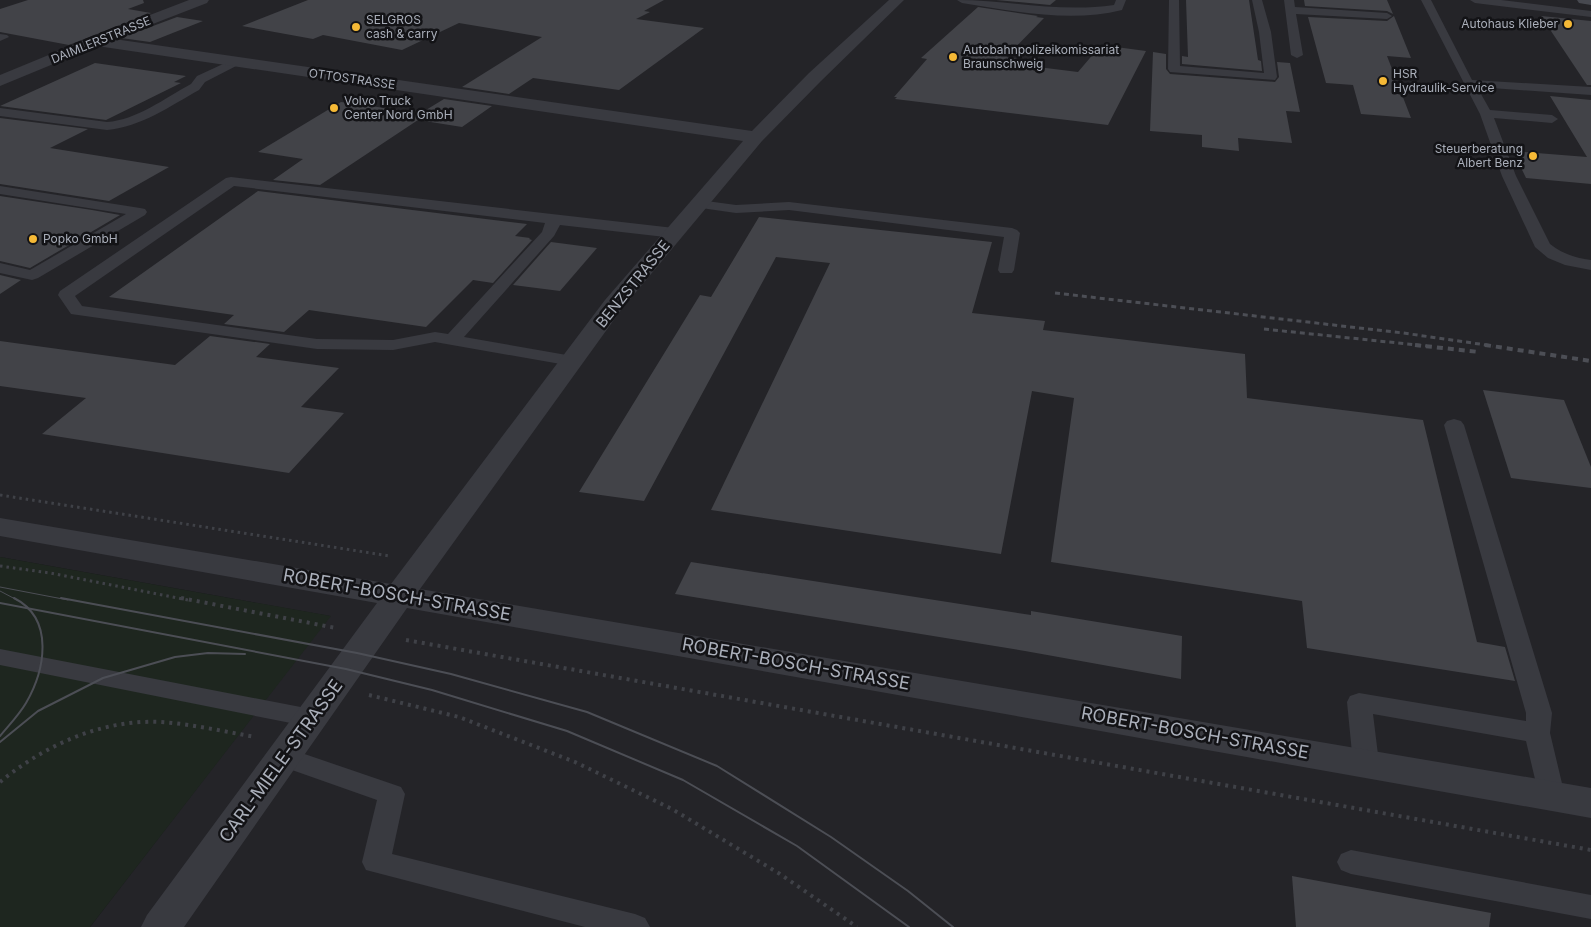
<svg xmlns="http://www.w3.org/2000/svg" width="1591" height="927" viewBox="0 0 1591 927" font-family="Inter,sans-serif">
<rect width="100%" height="100%" fill="#18181b"/>
<path fill="#242428" d="M 0,0 L 1591,0 L 1591,927 L 90,927 L 330,616 L 0,557 Z"/>
<path fill="#1e261f" d="M 0,557 L 331,616 L 90,927 L 0,927 Z"/>
<g fill="#424348">
<path d="M 28,0 L 143,0 L 144,3 L 128,9 L 151,13 L 69,45 L 0,32 L 0,9 Z"/>
<path d="M 308,0 L 664,0 L 644,11 L 650,12 L 636,19 L 704,28 L 619,90 L 533,78 L 509,94 L 462,87 L 542,37 L 459,23 L 402,50 L 323,35 L 313,39 L 242,26 Z"/>
<path d="M 996,0 L 1056,0 L 1050,5 Z"/>
<path d="M 1186,0 L 1249,0 L 1258,60 L 1261,61 L 1262,71 L 1182,64 L 1182,56 L 1188,57 Z"/>
<path d="M 1304,0 L 1387,0 L 1393,14 L 1387,11 L 1305,6 Z"/>
<path d="M 978,7 L 1038,16 L 1036,17 L 1044,18 L 1006,57 L 1026,60 L 1022,65 L 1078,72 L 1101,45 L 1146,51 L 1108,125 L 895,99 L 897,97 L 894,97 L 927,59 L 921,58 Z"/>
<path d="M 1394,16 L 1411,58 L 1387,56 L 1411,118 L 1361,114 L 1353,85 L 1326,83 L 1308,17 L 1387,21 Z"/>
<path d="M 1541,16 L 1591,21 L 1591,85 L 1587,85 Z"/>
<path d="M 177,17 L 203,21 L 150,42 L 121,38 Z"/>
<path d="M 1153,52 L 1166,54 L 1166,69 L 1170,74 L 1275,82 L 1279,77 L 1277,62 L 1290,63 L 1300,112 L 1286,111 L 1292,143 L 1238,138 L 1239,151 L 1202,147 L 1202,135 L 1150,131 Z"/>
<path d="M 95,63 L 186,76 L 174,82 L 181,83 L 106,120 L 0,106 Z"/>
<path d="M 1550,96 L 1591,100 L 1591,184 L 1526,178 L 1513,151 L 1587,157 Z"/>
<path d="M 444,99 L 492,106 L 462,127 L 418,120 L 320,185 L 273,180 L 303,159 L 258,152 L 341,102 L 421,113 Z"/>
<path d="M 0,118 L 88,129 L 50,148 L 169,167 L 109,201 L 0,184 Z"/>
<path d="M 258,191 L 527,224 L 515,236 L 530,238 L 529,239 L 532,240 L 493,283 L 473,280 L 426,327 L 309,310 L 284,332 L 224,324 L 234,315 L 109,297 Z"/>
<path d="M 0,196 L 92,210 L 120,215 L 30,268 L 0,261 Z"/>
<path d="M 759,217 L 992,242 L 972,313 L 1045,321 L 1043,330 L 1245,354 L 1247,398 L 1423,420 L 1477,642 L 1505,647 L 1515,681 L 1307,648 L 1302,601 L 1051,562 L 1074,398 L 1032,391 L 1001,554 L 711,510 L 830,263 L 776,257 L 644,501 L 579,492 L 700,295 L 711,297 Z"/>
<path d="M 551,242 L 597,248 L 560,291 L 513,285 Z"/>
<path d="M 0,275 L 21,280 L 0,294 Z"/>
<path d="M 210,336 L 270,344 L 256,357 L 339,368 L 301,407 L 344,413 L 289,473 L 42,434 L 86,398 L 0,386 L 0,341 L 175,365 Z"/>
<path d="M 1483,390 L 1564,400 L 1591,467 L 1591,488 L 1511,478 Z"/>
<path d="M 691,562 L 1031,615 L 1031,611 L 1182,636 L 1181,679 L 1025,651 L 675,594 Z"/>
<path d="M 1292,876 L 1491,913 L 1489,927 L 1296,927 Z"/>
</g>
<g fill="none" stroke-linecap="round" stroke-linejoin="round">
<g stroke="#3f4147" stroke-width="3" stroke-dasharray="2.5 4" stroke-linecap="butt">
<path d="M 0,495 L 390,556"/>
<path d="M 0,566 L 50,573 L 188,600"/>
</g>
<g stroke="#3f4147" stroke-width="4" stroke-dasharray="3 5" stroke-linecap="butt">
<path d="M 181,598 L 336,628"/>
<path d="M 406,640 L 1591,850"/>
<path d="M 369,695 L 459,717 L 575,762 L 672,809 L 780,874 L 857,927"/>
<path d="M 0,782 C 45,745 102,719 161,722 C 193,724 225,732 256,737"/>
</g>
<g fill="#393a40" fill-rule="evenodd">
<path d="M 957,0 C 1010,0 1059,13 1114,5 L 1116,0 L 1126,0 L 1122,10 C 1070,23 1014,11 962,3 Z"/>
<path d="M 1169,0 L 1179,0 L 1180,66 L 1264,73 L 1259,32 L 1252,0 L 1262,0 L 1271,32 L 1277,77 L 1275,80 L 1170,72 L 1168,69 Z"/>
<path d="M 1284,0 L 1294,0 L 1295,7 L 1387,13 L 1392,16 L 1387,19 L 1296,14 L 1303,55 L 1297,58 L 1291,55 Z"/>
<path d="M 1421,0 L 1431,0 L 1472,80 L 1591,87 L 1591,95 L 1477,87 L 1490,110 L 1552,115 L 1558,119 L 1552,123 L 1494,118 L 1516,176 L 1550,244 C 1563,254 1575,258 1591,260 L 1591,270 L 1565,265 L 1548,258 L 1535,247 L 1502,176 L 1480,114 Z"/>
<path d="M 1470,0 L 1501,0 L 1591,11 L 1591,17 L 1475,3 Z"/>
<path d="M 0,34 L 7,35 L 9,37 L 0,41 Z"/>
<path d="M 236,58 L 240,60 L 242,62 L 240,64 L 205,82 L 199,90 C 170,106 141,127 107,130 L 0,116 L 0,108 L 107,122 C 137,120 165,98 191,84 L 197,76 Z"/>
<path d="M 231,177 L 674,228 L 679,230 L 682,233 L 679,236 L 674,238 L 560,225 L 554,236 L 464,337 L 578,357 L 581,361 L 578,365 L 572,366 L 435,342 L 393,350 L 317,349 L 71,314 L 58,295 L 60,291 L 226,178 ZM 234,186 L 545,223 L 542,232 L 448,334 L 435,332 L 393,340 L 317,339 L 82,306 L 75,296 Z"/>
<path d="M 0,186 L 140,208 L 145,209 L 147,212 L 145,215 L 38,278 L 32,280 L 0,273 L 0,263 L 30,270 L 126,214 L 0,194 Z"/>
<path d="M 699,200 L 736,205 L 789,202 L 1012,228 L 1017,230 L 1020,233 L 1014,270 L 1012,273 L 1000,273 L 998,270 L 1004,237 L 789,210 L 736,213 L 694,207 L 692,204 L 694,201 Z"/>
<path d="M 1454,419 L 1461,421 L 1464,425 L 1552,713 L 1550,733 L 1565,796 L 1561,803 L 1552,807 L 1543,803 L 1539,796 L 1526,741 L 1373,714 L 1379,763 L 1375,770 L 1366,773 L 1357,770 L 1353,763 L 1347,702 L 1350,696 L 1359,693 L 1526,721 L 1526,713 L 1444,425 L 1447,421 Z"/>
<path d="M 0,649 L 311,709 L 320,711 L 324,718 L 320,725 L 311,727 L 0,665 Z"/>
<path d="M 284,747 L 401,787 L 405,794 L 392,854 L 635,914 L 645,918 L 650,927 L 585,927 L 366,870 L 362,862 L 377,800 L 275,764 L 271,757 L 275,750 Z"/>
<path d="M 1351,850 L 1591,895 L 1591,919 L 1351,874 L 1341,870 L 1337,862 L 1341,854 Z"/>
</g>
<path fill="#393a40" fill-rule="evenodd" d="M 189,0 L 209,0 L 207,3 L 114,39 L 752,131 L 809,73 L 889,0 L 904,0 L 821,81 L 762,141 L 621,310 L 420,589 L 1591,788 L 1591,818 L 407,608 L 184,927 L 141,927 L 147,915 L 377,603 L 0,536 L 0,518 L 391,584 L 605,300 L 743,141 L 97,46 L 0,86 L 0,75 L 90,38 Z"/>
<path fill="#474950" fill-rule="evenodd" d="M 1577,0 L 1591,0 L 1591,5 L 1579,3 Z"/>
<g stroke="#4c4e55" stroke-width="1">
<path d="M 0,587 L 68,600"/>
<path d="M 0,591 L 17,600"/>
</g>
<g stroke="#4c4e55" stroke-width="2">
<path d="M 61,598 L 357,653 L 451,674 L 587,712 L 717,766 L 831,837 L 908,891 L 953,927"/>
<path d="M 0,603 L 346,669 L 432,690 L 567,731 L 683,780 L 797,846 L 909,927"/>
<path d="M 0,736 C 9,725 19,715 26,703 C 45,670 55,619 14,598"/>
<path d="M 0,742 L 38,711 L 103,678 L 175,657 L 208,653 L 245,654"/>
</g>
<g stroke="#4c4e55" stroke-width="3" stroke-dasharray="5 4" stroke-linecap="butt">
<path d="M 1055,293 L 1403,333 L 1493,346"/>
<path d="M 1264,329 L 1427,346"/>
</g>
<g stroke="#4c4e55" stroke-width="4" stroke-dasharray="6 5" stroke-linecap="butt">
<path d="M 1415,345 L 1479,352"/>
<path d="M 1485,345 L 1591,361"/>
</g>
</g>
<g fill="#f5b936" stroke="#131316" stroke-width="2">
<circle cx="1568" cy="24" r="5"/>
<circle cx="356" cy="27" r="5"/>
<circle cx="953" cy="57" r="5"/>
<circle cx="1383" cy="81" r="5"/>
<circle cx="334" cy="108" r="5"/>
<circle cx="1533" cy="156" r="5"/>
<circle cx="33" cy="239" r="5"/>
</g>
<g text-anchor="middle" stroke-width="5" stroke-linejoin="round" paint-order="stroke">
<g font-size="12" fill="#aaafba" stroke="#131316" text-anchor="start">
<text x="366" y="24">SELGROS<tspan x="366" dy="14">cash &amp; carry</tspan></text>
<text x="1558" y="28" text-anchor="end">Autohaus Klieber</text>
<text x="963" y="54">Autobahnpolizeikomissariat<tspan x="963" dy="14">Braunschweig</tspan></text>
<text x="1393" y="78">HSR<tspan x="1393" dy="14">Hydraulik-Service</tspan></text>
<text x="344" y="105">Volvo Truck<tspan x="344" dy="14">Center Nord GmbH</tspan></text>
<text x="1523" y="153" text-anchor="end">Steuerberatung<tspan x="1523" dy="14">Albert Benz</tspan></text>
<text x="43" y="243">Popko GmbH</text>
</g>
<g font-size="12" fill="#aaafba" stroke="#131316">
<text transform="translate(101 40) rotate(-22)" y="4">DAIMLERSTRASSE</text>
<text transform="translate(352 79) rotate(8)" y="4">OTTOSTRASSE</text>
</g>
<g font-size="15" fill="#aaafba" stroke="#131316">
<text transform="translate(633 284) rotate(-51)" y="5">BENZSTRASSE</text>
</g>
<g font-size="18" fill="#aaafba" stroke="#131316">
<text transform="translate(397 595) rotate(10)" y="6">ROBERT-BOSCH-STRASSE</text>
<text transform="translate(796 664) rotate(10)" y="6">ROBERT-BOSCH-STRASSE</text>
<text transform="translate(1195 733) rotate(10)" y="6">ROBERT-BOSCH-STRASSE</text>
<text transform="translate(281 761) rotate(-54)" y="6">CARL-MIELE-STRASSE</text>
</g>
</g>
</svg>
